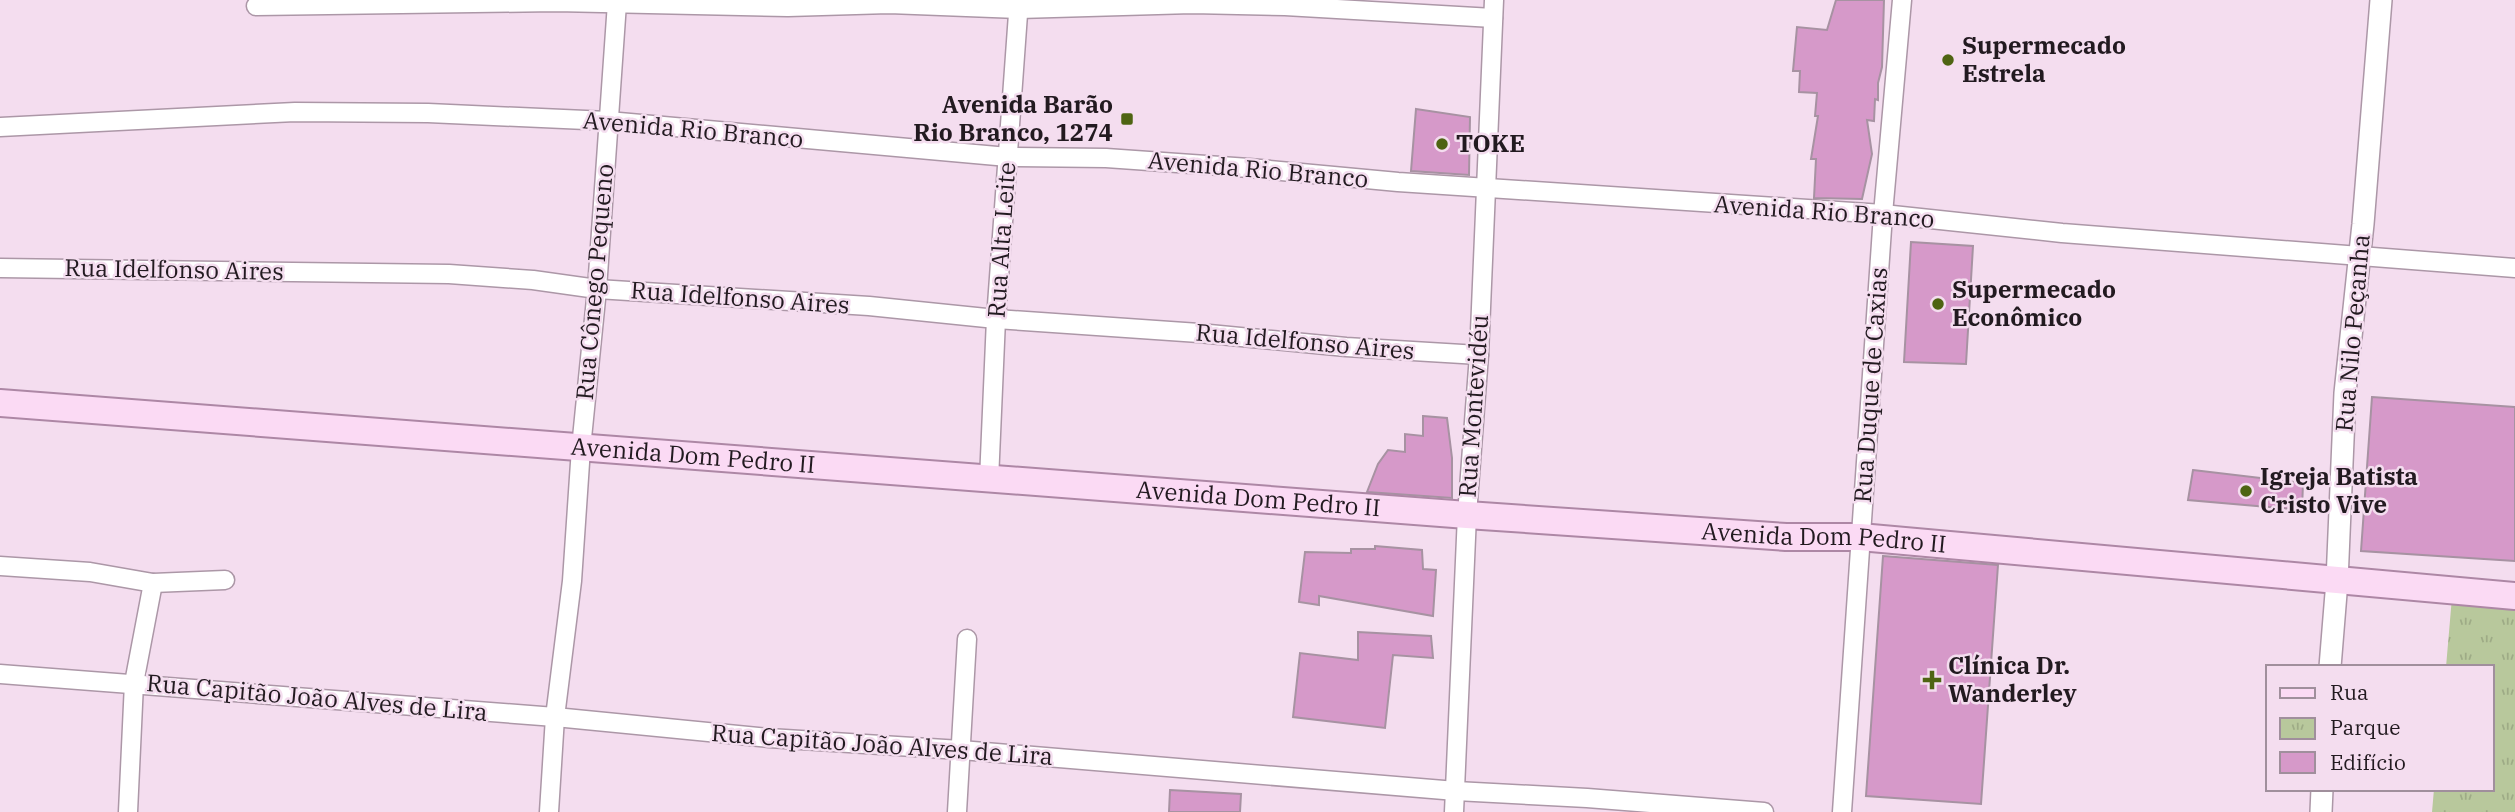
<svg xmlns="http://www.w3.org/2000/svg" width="2515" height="812" viewBox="0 0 2515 812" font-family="'IBM Plex Serif',serif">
<defs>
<pattern id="park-tufts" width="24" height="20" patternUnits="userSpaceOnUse" patternTransform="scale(1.75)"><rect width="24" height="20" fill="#b8c89c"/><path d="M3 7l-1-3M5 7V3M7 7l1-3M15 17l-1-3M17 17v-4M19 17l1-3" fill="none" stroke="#9eab86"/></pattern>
</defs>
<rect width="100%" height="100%" fill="#f4ddef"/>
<path fill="url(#park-tufts)" d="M 2452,597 L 2515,603 L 2515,812 L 2432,812 L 2434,789 L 2492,789 L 2492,667 L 2446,667 Z"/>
<g fill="#d699c9" stroke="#a792a2" stroke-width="2">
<path d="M 1836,0 L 1884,0 L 1882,67 L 1878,83 L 1878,100 L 1875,99 L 1874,121 L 1867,120 L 1872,154 L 1862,199 L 1814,198 L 1816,159 L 1811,159 L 1818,116 L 1815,116 L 1817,93 L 1799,92 L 1800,71 L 1793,71 L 1797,27 L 1827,30 Z"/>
<path d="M 1416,109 L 1470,117 L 1469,175 L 1411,171 Z"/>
<path d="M 1911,242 L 1973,246 L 1966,364 L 1904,362 Z"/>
<path d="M 2372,397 L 2515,407 L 2515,561 L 2361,551 Z"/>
<path d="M 1423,416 L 1447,418 L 1452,458 L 1452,498 L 1367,492 L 1378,464 L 1388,450 L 1405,452 L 1405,434 L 1423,436 Z"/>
<path d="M 2193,470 L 2303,483 L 2302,510 L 2188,500 Z"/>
<path d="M 1375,546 L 1422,550 L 1423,569 L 1436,570 L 1433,616 L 1319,596 L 1319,605 L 1299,602 L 1305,552 L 1351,553 L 1351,549 L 1375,549 Z"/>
<path d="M 1883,556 L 1998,565 L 1981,804 L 1866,796 Z"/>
<path d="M 1358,632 L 1431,636 L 1433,658 L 1393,655 L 1385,728 L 1293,717 L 1300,653 L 1358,660 Z"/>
<path d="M 1170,790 L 1241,794 L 1240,812 L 1169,812 Z"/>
</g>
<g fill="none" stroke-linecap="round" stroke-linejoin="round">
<defs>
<g id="minor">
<path d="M 256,6 L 556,2 L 788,7 L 889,4 L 1019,9 L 1192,4 L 1285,6 L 1493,18"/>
<path d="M 0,127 L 295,112 L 428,113 L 608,121 L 1008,157 L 1106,158 L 1249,168 L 1398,182 L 1883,214 L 2062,233 L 2515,268"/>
<path d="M 0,268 L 449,274 L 533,280 L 597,289 L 869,306 L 996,319 L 1199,333 L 1346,347 L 1479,355"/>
<path d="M 989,480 L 996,319 L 1019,0"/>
<path d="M 0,566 L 90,572 L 153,583 L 225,580"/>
<path d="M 0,674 L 555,717 L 769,738 L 961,750 L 1456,791 L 1587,798 L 1764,812"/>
<path d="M 128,812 L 134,683 L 153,583"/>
<path d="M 549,812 L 555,717 L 572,581 L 581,448 L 597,289 L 617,3"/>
<path d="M 957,812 L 967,639"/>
<path d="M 1454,812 L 1467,515 L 1479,355 L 1494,0"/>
<path d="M 1842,812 L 1883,214 L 1902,0"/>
</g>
<g id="tertiary">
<path d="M 2330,667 L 2337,581 L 2345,393 L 2363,224 L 2381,0"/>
<path d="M 2321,812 L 2322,789"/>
</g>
<g id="primary">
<path id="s1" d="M 0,403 L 1467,515 L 1786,537 L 1860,537 L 2515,596"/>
</g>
</defs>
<use href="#minor" stroke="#ac97a7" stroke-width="21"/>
<use href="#tertiary" stroke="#ac97a7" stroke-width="24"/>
<use href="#primary" stroke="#ad87a5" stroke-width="30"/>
<use href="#minor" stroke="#fff" stroke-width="18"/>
<use href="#tertiary" stroke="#fff" stroke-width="21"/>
<use href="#primary" stroke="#fbdaf4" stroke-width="26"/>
</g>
<g fill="#4e6412" stroke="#f4ddef" stroke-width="2.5">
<circle cx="1948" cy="60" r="7"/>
<rect x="1120" y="112" width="14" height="14" rx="3.5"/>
<circle cx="1442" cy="144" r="7"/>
<circle cx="1938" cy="304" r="7"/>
<circle cx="2246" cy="491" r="7"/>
<path d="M1928.5 669.5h7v7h7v7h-7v7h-7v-7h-7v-7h7z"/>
</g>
<g text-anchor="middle" stroke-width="5" stroke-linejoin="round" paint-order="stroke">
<g font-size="24" font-weight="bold" fill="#221a20" stroke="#f4ddef" text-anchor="start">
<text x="1962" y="54">Supermecado<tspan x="1962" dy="28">Estrela</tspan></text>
<text x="1113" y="113" text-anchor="end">Avenida Barão<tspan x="1113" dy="28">Rio Branco, 1274</tspan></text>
<text x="1456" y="152">TOKE</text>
<text x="1952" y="298">Supermecado<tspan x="1952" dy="28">Econômico</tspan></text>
<text x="2260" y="485">Igreja Batista<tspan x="2260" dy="28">Cristo Vive</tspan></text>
<text x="1948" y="674">Clínica Dr.<tspan x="1948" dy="28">Wanderley</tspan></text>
</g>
<g font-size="24" fill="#221a20" stroke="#f4ddef">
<text transform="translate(693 130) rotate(5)" y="8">Avenida Rio Branco</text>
<text transform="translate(1258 170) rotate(5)" y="8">Avenida Rio Branco</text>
<text transform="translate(1824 212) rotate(4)" y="8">Avenida Rio Branco</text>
<text transform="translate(1002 240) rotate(-86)" y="8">Rua Alta Leite</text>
<text transform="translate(174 270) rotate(1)" y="8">Rua Idelfonso Aires</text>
<text transform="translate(595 282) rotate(-85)" y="8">Rua Cônego Pequeno</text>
<text transform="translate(740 298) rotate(4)" y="8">Rua Idelfonso Aires</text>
<text transform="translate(2353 333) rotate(-85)" y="8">Rua Nilo Peçanha</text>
<text transform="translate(1305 342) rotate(5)" y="8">Rua Idelfonso Aires</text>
<text transform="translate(1871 385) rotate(-86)" y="8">Rua Duque de Caxias</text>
<text transform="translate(1474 406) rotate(-86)" y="8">Rua Montevidéu</text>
<text dy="8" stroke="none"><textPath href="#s1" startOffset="695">Avenida Dom Pedro II</textPath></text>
<text dy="8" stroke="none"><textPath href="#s1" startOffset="1262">Avenida Dom Pedro II</textPath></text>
<text dy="8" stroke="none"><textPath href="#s1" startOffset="1829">Avenida Dom Pedro II</textPath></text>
<text transform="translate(317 698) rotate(5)" y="8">Rua Capitão João Alves de Lira</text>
<text transform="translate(882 745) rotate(4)" y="8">Rua Capitão João Alves de Lira</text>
</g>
</g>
<rect x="2266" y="665" width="228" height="126" fill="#f4ddef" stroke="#a08f9c" stroke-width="2"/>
<rect x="2280" y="688" width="35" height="10" fill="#fbdaf4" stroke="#a08f9c" stroke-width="2"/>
<text x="2330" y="700" font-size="21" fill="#221a20">Rua</text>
<rect x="2280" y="718" width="35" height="21" fill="url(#park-tufts)" stroke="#a08f9c" stroke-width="2"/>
<text x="2330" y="735" font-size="21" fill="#221a20">Parque</text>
<rect x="2280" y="752" width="35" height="21" fill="#d699c9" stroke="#a08f9c" stroke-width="2"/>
<text x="2330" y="770" font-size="21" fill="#221a20">Edifício</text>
</svg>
